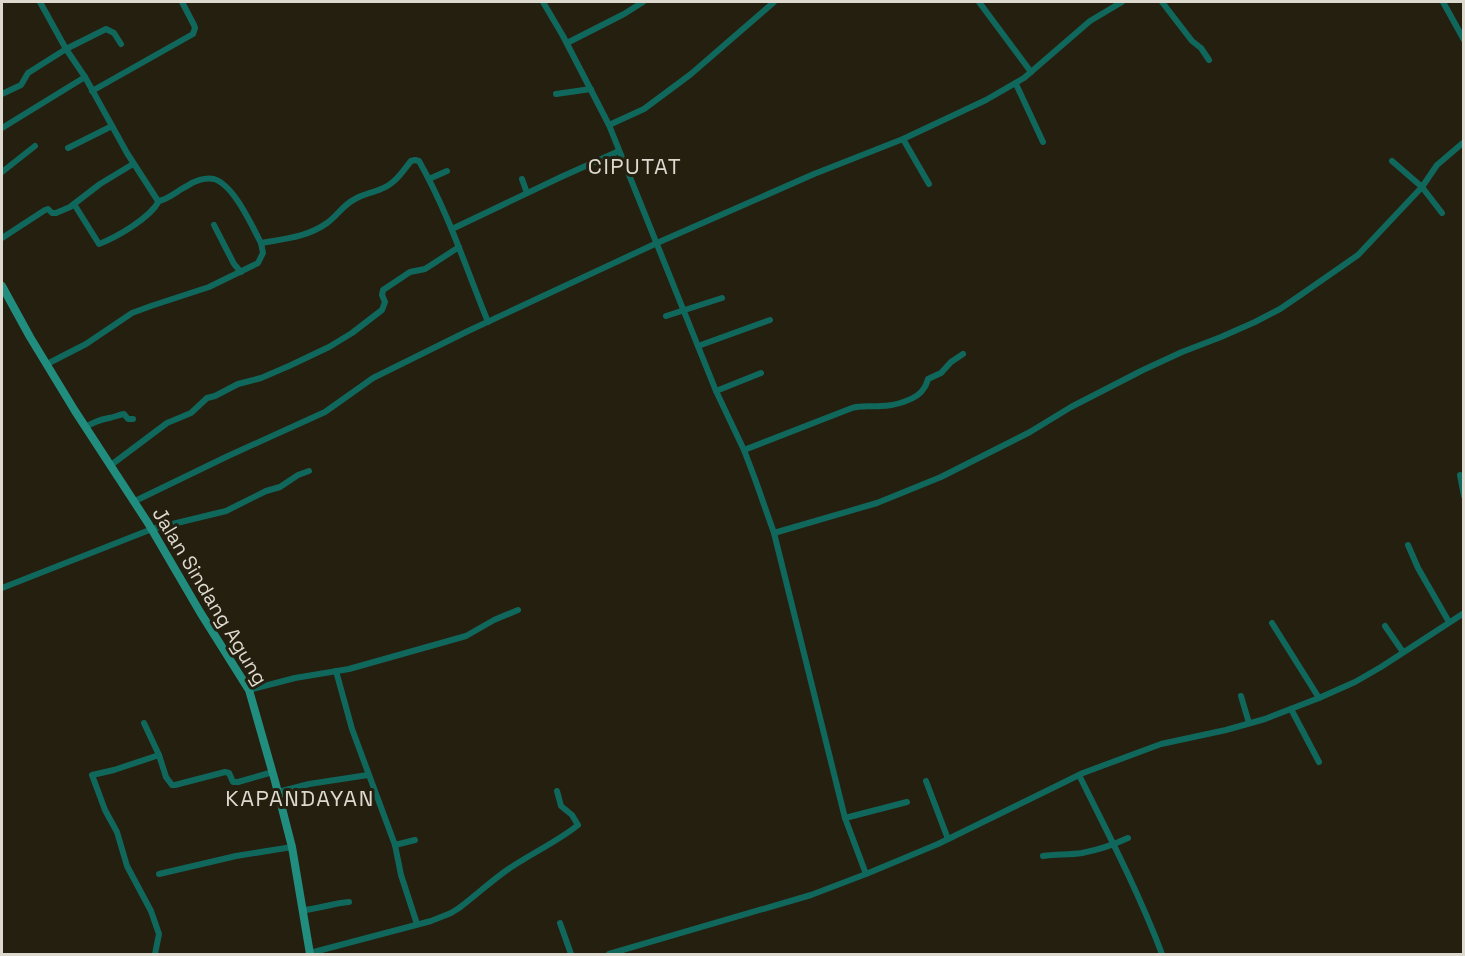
<svg xmlns="http://www.w3.org/2000/svg" width="1465" height="956" viewBox="0 0 1465 956" font-family="'Space Grotesk',sans-serif">
<rect width="100%" height="100%" fill="#251f0f"/>
<g fill="none" stroke-linecap="round" stroke-linejoin="round">
<g stroke="#10685d" stroke-width="6">
<path d="M 543,2 L 563,36 L 609,125 L 716,391 L 744,450 L 755,479 L 774,533 L 845,818 L 866,874"/>
<path d="M 979,2 L 1031,72"/>
<path d="M 1162,2 L 1192,41 L 1201,48 L 1209,60"/>
<path d="M 1443,2 L 1464,40"/>
<path d="M 567,43 L 624,14 L 643,2"/>
<path d="M 85,77 L 127,153 L 158,201 C 168,200 178,190 187,186 C 194,181 205,177 214,179 C 234,185 252,226 261,243 C 283,239 308,237 327,223 C 337,216 343,205 355,199 C 363,194 372,193 381,189 C 395,184 402,172 411,161 L 415,160 L 419,161 C 448,212 466,268 488,322"/>
<path d="M 1016,84 L 1043,142"/>
<path d="M 92,91 L 193,34 L 195,28 L 194,25 L 182,2"/>
<path d="M 2,94 L 21,85 L 28,73 L 66,49 L 106,29 L 114,33 L 121,44"/>
<path d="M 556,94 L 591,89"/>
<path d="M 609,125 L 644,109 L 691,74 L 774,2"/>
<path d="M 2,128 L 85,77 L 66,49 L 40,2"/>
<path d="M 903,139 L 929,184"/>
<path d="M 68,148 L 112,126"/>
<path d="M 1392,161 L 1422,187 L 1442,213"/>
<path d="M 2,172 L 35,146"/>
<path d="M 429,179 L 447,171"/>
<path d="M 522,179 L 527,193"/>
<path d="M 74,204 L 99,244 C 117,237 150,218 159,201"/>
<path d="M 214,225 L 234,264 L 241,272"/>
<path d="M 452,229 L 561,177 L 619,151"/>
<path d="M 2,238 L 45,210 L 48,209 L 52,213 L 56,213 L 70,207 L 100,184 L 133,164"/>
<path d="M 666,316 L 722,298"/>
<path d="M 698,346 L 770,320"/>
<path d="M 47,364 L 86,344 L 132,313 L 151,306 L 209,287 L 252,266 L 258,263 L 263,253 L 261,243"/>
<path d="M 716,391 L 761,373"/>
<path d="M 85,427 C 95,422 99,420 109,418 C 115,417 118,415 124,414 L 128,419 L 133,419"/>
<path d="M 744,450 L 852,408 C 861,405 871,407 881,406 C 893,406 918,400 924,388 C 926,386 927,382 928,379 L 941,373 L 951,362 L 963,354"/>
<path d="M 111,465 L 167,423 L 191,413 L 207,398 L 215,396 L 238,384 L 261,378 L 289,366 L 329,347 L 352,333 L 382,310 L 385,302 L 382,295 L 383,290 L 410,272 L 425,269 L 459,247"/>
<path d="M 1460,475 L 1464,496"/>
<path d="M 135,501 L 228,456 L 325,412 L 373,378 L 468,331 L 657,243 L 814,174 L 903,139 L 986,100 L 1024,78 L 1090,21 L 1122,2"/>
<path d="M 774,533 L 877,503 L 941,477 L 1030,432 L 1071,407 L 1143,370 L 1182,352 L 1221,337 L 1255,322 L 1280,309 L 1302,294 L 1358,255 L 1422,187 L 1437,165 L 1464,142"/>
<path d="M 1408,545 L 1418,568 L 1449,622"/>
<path d="M 2,588 L 152,529 L 226,511 L 266,491 L 280,487 L 298,475 L 309,471"/>
<path d="M 1272,623 L 1319,698"/>
<path d="M 1385,626 L 1403,652"/>
<path d="M 336,671 L 352,729 L 395,845 L 401,875 L 417,924"/>
<path d="M 249,690 L 295,678 L 349,669 L 466,636 L 494,620 L 518,610"/>
<path d="M 1241,696 L 1249,723"/>
<path d="M 1291,709 L 1319,762"/>
<path d="M 144,723 L 159,755"/>
<path d="M 1079,775 C 1108,833 1139,893 1162,954"/>
<path d="M 926,781 L 948,839"/>
<path d="M 278,792 L 309,784 L 368,775"/>
<path d="M 845,818 L 907,802"/>
<path d="M 395,845 L 415,840"/>
<path d="M 1043,856 C 1056,854 1069,855 1082,853 C 1098,850 1113,845 1128,838"/>
<path d="M 159,874 L 236,856 L 292,847"/>
<path d="M 303,910 C 319,909 333,903 349,902"/>
<path d="M 560,923 L 571,954"/>
<path d="M 310,953 L 431,921 L 451,913 L 459,908 C 475,896 490,882 507,870 C 530,854 557,842 578,825 L 572,815 L 561,806 L 557,791"/>
<path d="M 155,954 L 159,934 L 151,911 L 127,866 L 117,832 L 105,810 L 92,775 L 114,770 L 159,755 L 166,777 L 172,785 L 175,785 L 225,772 L 229,773 L 233,782 L 238,782 L 273,772"/>
<path d="M 609,954 L 811,895 L 866,874 L 938,844 L 1083,773 L 1161,744 L 1226,730 L 1265,719 L 1319,698 L 1355,682 L 1381,667 L 1464,613"/>
</g>
<path stroke="#218d7e" stroke-width="8" d="M 2,286 L 30,337 L 75,411 L 148,523 L 200,612 L 249,690 L 275,781 L 292,847 L 310,954"/>
</g>
<g text-anchor="middle" stroke-width="6" stroke-linejoin="round" paint-order="stroke">
<g font-size="20" fill="#ddd9cf" stroke="#251f0f">
<text transform="translate(210 596) rotate(59)" y="7">Jalan Sindang Agung</text>
</g>
<g font-size="22" letter-spacing="1.5" fill="#ddd9cf" stroke="#251f0f">
<text x="635" y="174">CIPUTAT</text>
<text x="300" y="806">KAPANDAYAN</text>
</g>
</g>
<rect width="1465" height="956" fill="none" stroke="#ddd9cf" stroke-width="6"/>
</svg>
